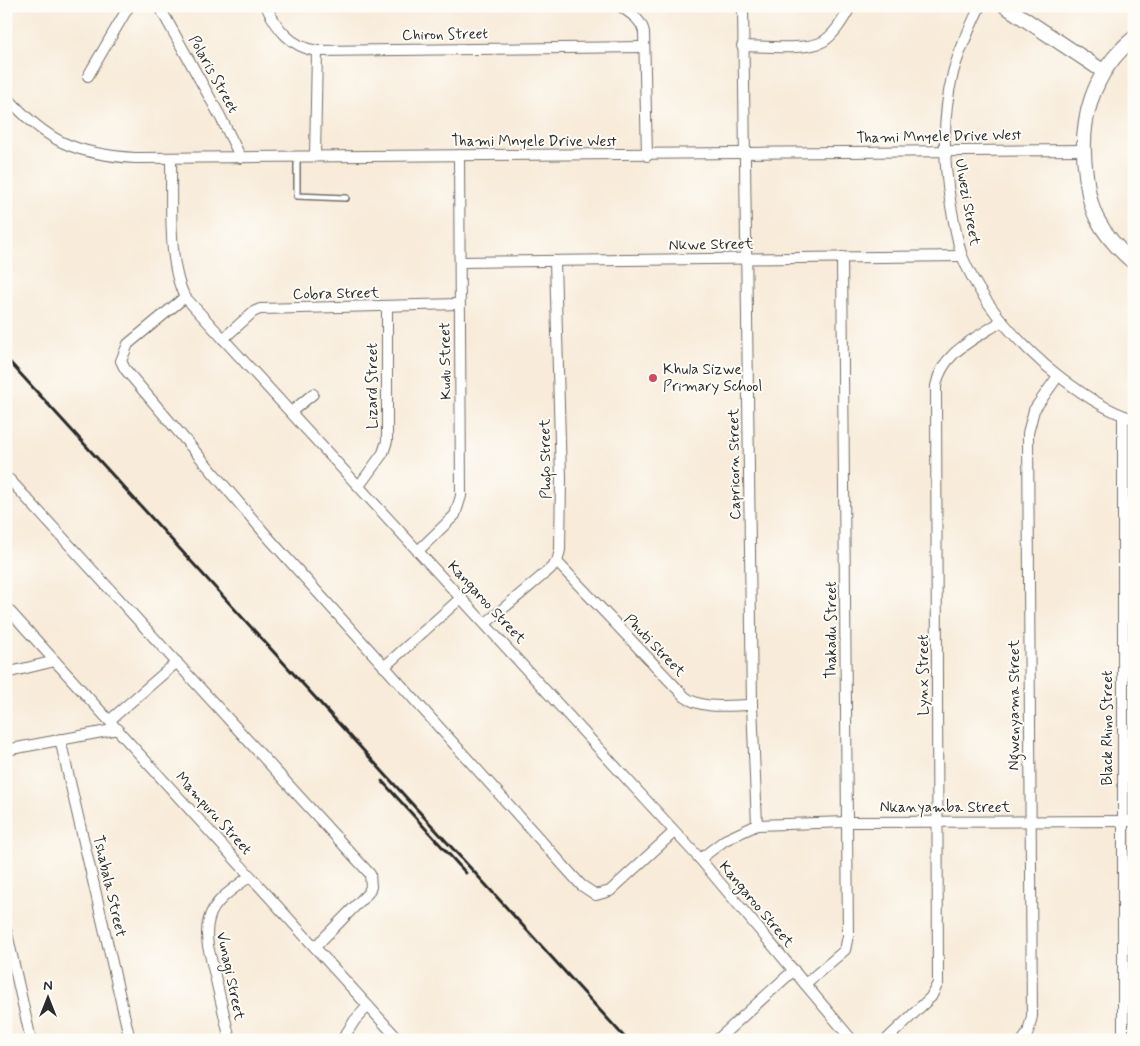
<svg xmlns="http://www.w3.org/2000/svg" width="1140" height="1046" viewBox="0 0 1140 1046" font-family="Mynerve,sans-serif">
<rect width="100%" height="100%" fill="#fdfcf7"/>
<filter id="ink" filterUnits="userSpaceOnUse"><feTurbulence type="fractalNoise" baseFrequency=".02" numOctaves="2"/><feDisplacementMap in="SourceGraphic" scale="10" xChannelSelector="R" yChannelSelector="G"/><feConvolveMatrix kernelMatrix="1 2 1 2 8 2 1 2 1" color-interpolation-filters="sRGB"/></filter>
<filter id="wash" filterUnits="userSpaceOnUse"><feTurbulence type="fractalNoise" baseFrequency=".0096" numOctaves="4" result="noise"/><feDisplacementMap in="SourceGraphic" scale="20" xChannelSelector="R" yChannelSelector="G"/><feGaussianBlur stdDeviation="1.12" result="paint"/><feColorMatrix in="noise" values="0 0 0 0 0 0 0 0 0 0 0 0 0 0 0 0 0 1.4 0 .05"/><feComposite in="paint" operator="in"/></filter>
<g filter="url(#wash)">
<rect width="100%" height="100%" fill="#f8ebd9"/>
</g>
<g filter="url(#ink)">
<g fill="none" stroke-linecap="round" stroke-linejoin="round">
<defs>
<path id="service" d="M 297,157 L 297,196 L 346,198"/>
<g id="minor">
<path d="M 159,6 L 220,116 L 241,158"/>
<path d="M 266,6 C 277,29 291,47 317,51 L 644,47"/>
<path d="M 620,6 C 631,14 641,19 644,32 L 647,156"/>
<path d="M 743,6 L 752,705 L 757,825"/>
<path d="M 980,6 C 970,28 959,50 953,73 C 940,124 944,175 955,227 C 957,236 959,247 962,256 C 979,297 1011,335 1044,364 C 1069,385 1102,410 1134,419"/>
<path d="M 742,46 C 763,46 808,51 824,41 C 836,33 844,18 851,6"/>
<path d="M 88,76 L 129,6"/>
<path d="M 6,96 C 47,142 75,154 135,158 C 451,156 767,153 1082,150"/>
<path d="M 315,156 L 317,51"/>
<path d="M 171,158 C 172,197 167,264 185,297 L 700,859 L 852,1040"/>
<path d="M 460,262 L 962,256"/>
<path d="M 185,297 L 128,344 L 121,361 L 125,369 L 267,536 L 581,885 L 596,895 L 610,891 L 674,832"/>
<path d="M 223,339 L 253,312 L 260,309 L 459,304"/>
<path d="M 291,412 L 313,394"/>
<path d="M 6,478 L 10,480 L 370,874 L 371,887 L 368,893 L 315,947"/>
<path d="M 359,486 L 383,453 L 387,441 L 387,307"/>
<path d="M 418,551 L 455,515 L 461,496 L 459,155"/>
<path d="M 557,562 L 685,697 C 703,710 730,705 752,705"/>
<path d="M 6,607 L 399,1040"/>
<path d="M 486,623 L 549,570 L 557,562 L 560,550 L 561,478 L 555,261"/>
<path d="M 384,667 L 462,597"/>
<path d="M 6,673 L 55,661"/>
<path d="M 110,720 L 177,662"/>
<path d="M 60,739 L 130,1040"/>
<path d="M 6,750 L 118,729"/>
<path d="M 700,859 L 725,840 L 757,825 L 847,822 L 1134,821"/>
<path d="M 6,929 L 31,1040"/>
<path d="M 805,984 L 845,950 L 848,936 L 842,257"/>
<path d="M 230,1040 L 208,946 C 202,907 223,897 250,876"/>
<path d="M 342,1040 L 355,1020 L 368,1006"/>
<path d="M 717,1040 L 794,970"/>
<path d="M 886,1040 L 931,997 L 938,983 L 936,386 C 942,352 975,339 1002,321"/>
<path d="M 1023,1040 L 1028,1033 L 1032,1016 L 1028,433 L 1034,410 L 1058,376"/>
<path d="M 1123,1040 L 1123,416"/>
</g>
<g id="tertiary">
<path d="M 1005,6 L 1103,71"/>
<path d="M 1134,38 C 1092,72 1078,122 1086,175 C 1088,190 1090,205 1097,219 C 1106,236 1120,251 1134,263"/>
</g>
</defs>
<use href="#service" stroke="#736e68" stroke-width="8"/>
<use href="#minor" stroke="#736e68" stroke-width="12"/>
<use href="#tertiary" stroke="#736e68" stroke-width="16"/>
<use href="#service" stroke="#fff" stroke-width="5"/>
<use href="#minor" stroke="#fff" stroke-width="10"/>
<use href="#tertiary" stroke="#fff" stroke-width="14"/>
<g stroke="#2b2b2b" stroke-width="3">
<path d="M 6,358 L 627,1040"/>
<path d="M 382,781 L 466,873"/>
</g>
</g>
</g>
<circle fill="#d1495b" stroke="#fdfcf7" stroke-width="2" cx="653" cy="378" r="5"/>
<g text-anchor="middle" stroke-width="4" stroke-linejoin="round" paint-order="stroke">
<g font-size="15" fill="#2b2b2b" stroke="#fdfcf7">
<text transform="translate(445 34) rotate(-1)" y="5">Chiron Street</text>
<text transform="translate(214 74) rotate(61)" y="5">Polaris Street</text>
<text transform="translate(939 136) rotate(-1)" y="5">Thami Mnyele Drive West</text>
<text x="534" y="146">Thami Mnyele Drive West</text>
<text transform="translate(968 202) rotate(80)" y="5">Ulwezi Street</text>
<text transform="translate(711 244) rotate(-1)" y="5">Nkwe Street</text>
<text transform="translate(336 293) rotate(-1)" y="5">Cobra Street</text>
<text transform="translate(445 361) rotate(-91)" y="5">Kudu Street</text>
<text transform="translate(372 386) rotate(-90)" y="5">Lizard Street</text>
<text transform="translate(545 459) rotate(-91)" y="5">Phofo Street</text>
<text transform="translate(734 464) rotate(-91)" y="5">Capricorn Street</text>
<text transform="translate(487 602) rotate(47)" y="5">Kangaroo Street</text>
<text transform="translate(831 630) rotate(-90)" y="5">Thakadu Street</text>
<text transform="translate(655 645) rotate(46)" y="5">Phuti Street</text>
<text transform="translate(923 675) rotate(-90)" y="5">Lynx Street</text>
<text transform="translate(1014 705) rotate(-90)" y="5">Ngwenyama Street</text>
<text transform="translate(1107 728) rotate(-90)" y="5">Black Rhino Street</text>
<text x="945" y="812">Nkanyamba Street</text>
<text transform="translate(214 813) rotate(48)" y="5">Mampuru Street</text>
<text transform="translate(110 886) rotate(77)" y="5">Tshabala Street</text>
<text transform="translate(757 904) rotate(50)" y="5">Kangaroo Street</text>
<text transform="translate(231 976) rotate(78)" y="5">Vunagi Street</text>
</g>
<g font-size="15" fill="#2b2b2b" stroke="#fdfcf7" text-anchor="start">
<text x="663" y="374">Khula Sizwe<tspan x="663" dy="17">Primary School</tspan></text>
</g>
</g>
<rect width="1140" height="1046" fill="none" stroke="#fdfcf7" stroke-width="25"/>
<g transform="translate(48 998)" stroke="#fdfcf7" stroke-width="4" paint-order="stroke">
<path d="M0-4L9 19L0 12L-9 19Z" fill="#2b2b2b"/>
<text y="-8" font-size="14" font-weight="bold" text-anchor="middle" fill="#2b2b2b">N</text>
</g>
</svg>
